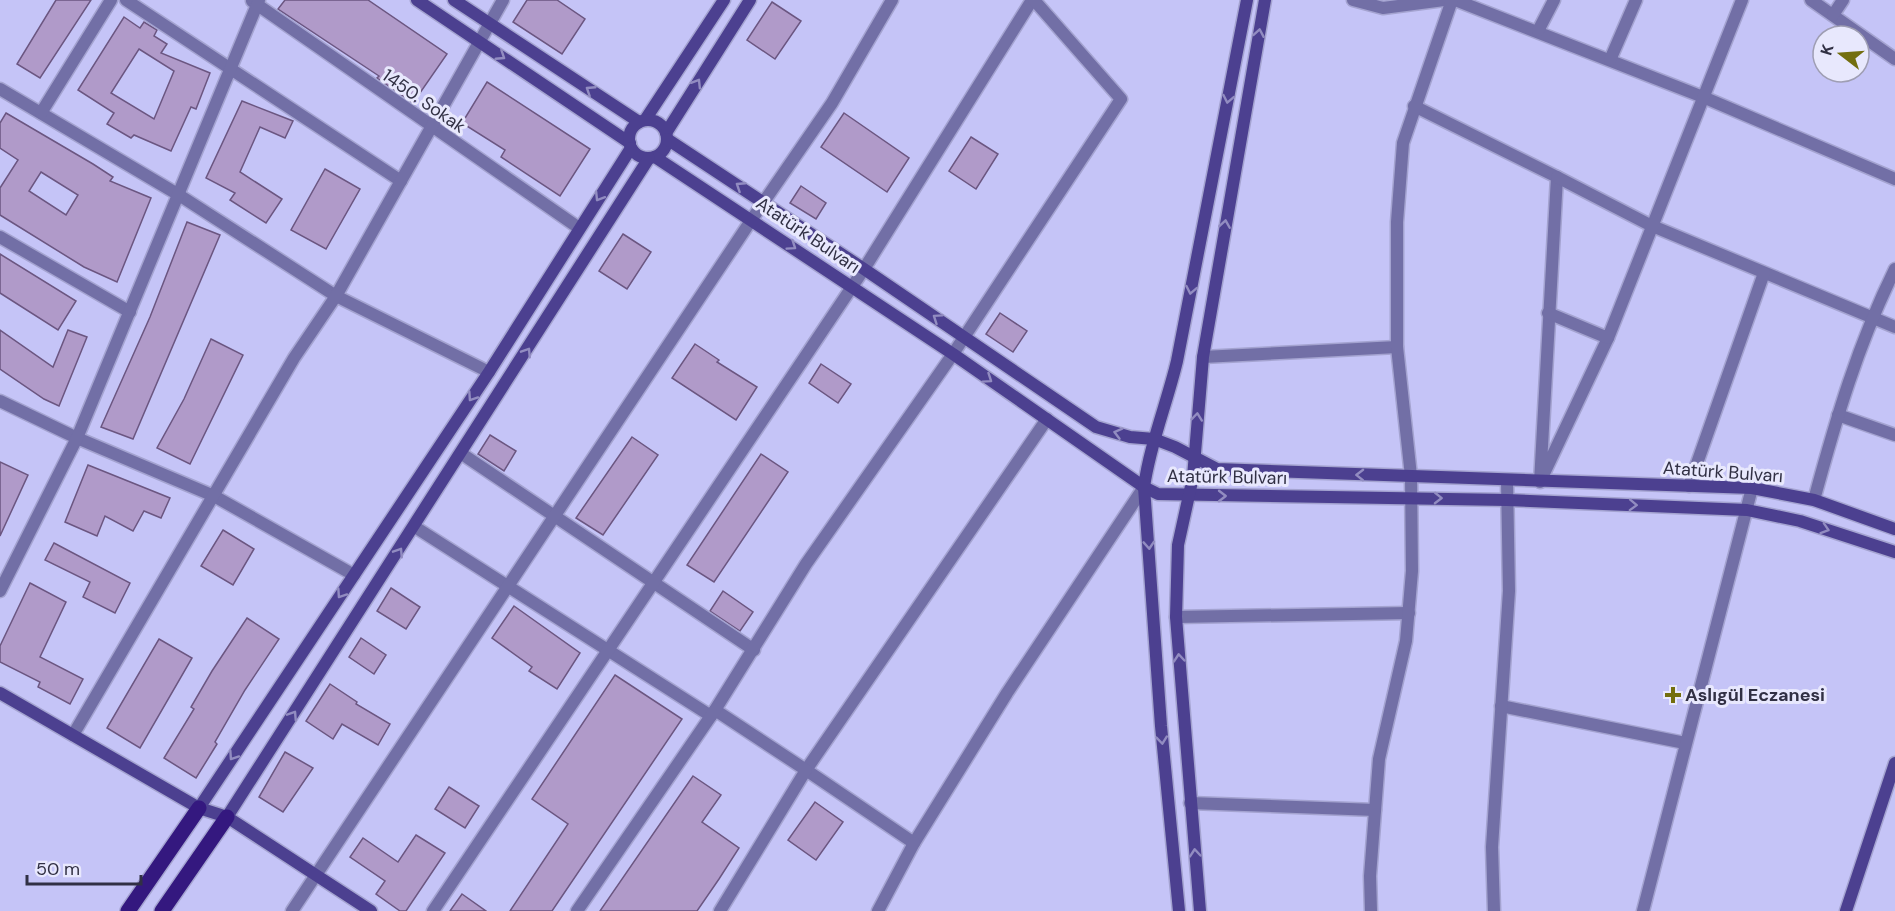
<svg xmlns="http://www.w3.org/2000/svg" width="1895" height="911" viewBox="0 0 1895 911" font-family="'DM Sans',sans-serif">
<rect width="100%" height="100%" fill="#c5c4f7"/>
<g fill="#b09ac9" stroke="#6b5681" stroke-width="1.5" fill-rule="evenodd">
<path d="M 56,0 L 91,0 L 40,78 L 17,64 Z"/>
<path d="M 285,0 L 368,0 L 447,54 L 413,103 L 377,78 L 379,76 L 278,9 Z"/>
<path d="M 527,0 L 557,0 L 585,19 L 562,54 L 513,22 Z"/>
<path d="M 772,2 L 801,21 L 775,59 L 747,40 Z"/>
<path d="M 124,17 L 140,28 L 144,22 L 157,30 L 154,36 L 167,44 L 161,53 L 210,73 L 196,109 L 191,107 L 171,151 L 134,135 L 131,138 L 107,124 L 114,113 L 78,90 ZM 139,49 L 174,71 L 154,119 L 111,93 Z"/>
<path d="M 487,82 L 590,149 L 560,196 L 501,157 L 505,150 L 462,123 Z"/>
<path d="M 242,101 L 293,121 L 285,138 L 260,127 L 240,172 L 282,199 L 266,223 L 230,200 L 235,193 L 206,178 Z"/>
<path d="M 6,113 L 93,164 L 113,177 L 110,181 L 151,198 L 117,282 L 84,267 L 0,215 L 0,188 L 18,160 L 0,148 L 0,123 ZM 41,172 L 78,195 L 66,215 L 29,191 Z"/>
<path d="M 844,113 L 909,158 L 887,192 L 821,147 Z"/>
<path d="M 971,137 L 998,154 L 976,189 L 949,171 Z"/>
<path d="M 325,169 L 360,189 L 326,249 L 291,230 Z"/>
<path d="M 801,186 L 826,203 L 816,219 L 790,203 Z"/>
<path d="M 187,222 L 220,235 L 133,439 L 101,427 L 150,317 Z"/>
<path d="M 623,234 L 651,252 L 627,289 L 599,271 Z"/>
<path d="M 0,254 L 76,301 L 58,330 L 0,293 Z"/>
<path d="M 1000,313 L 1027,331 L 1013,352 L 986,334 Z"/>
<path d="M 0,330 L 53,367 L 68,330 L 87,337 L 59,406 L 44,399 L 0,369 Z"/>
<path d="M 211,339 L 243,355 L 190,464 L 157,448 L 184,399 Z"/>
<path d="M 695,344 L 719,360 L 717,362 L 757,387 L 736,420 L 672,378 Z"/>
<path d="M 821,364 L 851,384 L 838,403 L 809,383 Z"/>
<path d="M 490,435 L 516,451 L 504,471 L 478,454 Z"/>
<path d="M 632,437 L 658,455 L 603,535 L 576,518 Z"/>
<path d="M 761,454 L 788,472 L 714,582 L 687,565 Z"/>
<path d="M 0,462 L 28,475 L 0,536 Z"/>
<path d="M 88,465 L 170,498 L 161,518 L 144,511 L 133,531 L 105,516 L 97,536 L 65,522 Z"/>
<path d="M 223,530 L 254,549 L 233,585 L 201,566 Z"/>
<path d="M 54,543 L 130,583 L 115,613 L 83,597 L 90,582 L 45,560 Z"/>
<path d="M 30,583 L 66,602 L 40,657 L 83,679 L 70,704 L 38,687 L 40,682 L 0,662 L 0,646 Z"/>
<path d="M 391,588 L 420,607 L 406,629 L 377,611 Z"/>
<path d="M 723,591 L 753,612 L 740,631 L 710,611 Z"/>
<path d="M 514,606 L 580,653 L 557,689 L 529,671 L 532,667 L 492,638 Z"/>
<path d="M 247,618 L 279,639 L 245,690 L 215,742 L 217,744 L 196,778 L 164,758 L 194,709 L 191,707 L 212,671 Z"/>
<path d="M 361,638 L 386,655 L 374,674 L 349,657 Z"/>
<path d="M 159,639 L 192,658 L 140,748 L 107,728 Z"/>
<path d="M 615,675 L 682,719 L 552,911 L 510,911 L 568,824 L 532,799 Z"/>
<path d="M 330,684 L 357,702 L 356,704 L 390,724 L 378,745 L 342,724 L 333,739 L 306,721 Z"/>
<path d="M 285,752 L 313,768 L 283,812 L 259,797 Z"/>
<path d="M 693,776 L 721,795 L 702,822 L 739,848 L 719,879 L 697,911 L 600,911 Z"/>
<path d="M 449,787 L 479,806 L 465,828 L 435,809 Z"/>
<path d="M 815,802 L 843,822 L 816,860 L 788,840 Z"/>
<path d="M 416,835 L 445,853 L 406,911 L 400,911 L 376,894 L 385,881 L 350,857 L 363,838 L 398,862 Z"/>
<path d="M 462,894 L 486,911 L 450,911 Z"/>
</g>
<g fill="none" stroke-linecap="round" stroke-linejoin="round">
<defs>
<g id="street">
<path d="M 126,0 L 401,181"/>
<path d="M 1353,0 L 1383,8 L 1444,0"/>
<path d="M 1455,0 L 1703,97 L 1895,179"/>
<path d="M 1811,0 L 1895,59"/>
<path d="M 252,1 L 579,228"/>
<path d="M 1833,15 L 1843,0"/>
<path d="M 1538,31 L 1554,0"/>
<path d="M 1610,60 L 1636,0"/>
<path d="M 0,89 L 179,195 L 336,296 L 489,372"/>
<path d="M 1414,106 L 1557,177 L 1540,482 L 1608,338"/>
<path d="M 41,113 L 111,0"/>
<path d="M 1557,177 L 1650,225 L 1895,327"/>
<path d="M 0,237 L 130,312"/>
<path d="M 1548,313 L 1608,338 L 1742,0"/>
<path d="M 1203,357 L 1397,347"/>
<path d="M 0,401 L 77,438 L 214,496 L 354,575"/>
<path d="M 1838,415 L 1895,435"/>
<path d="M 1047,419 L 806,770 L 914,843 L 1007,693 L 1144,487"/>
<path d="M 462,454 L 754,650"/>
<path d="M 1689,486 L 1764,273"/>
<path d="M 1814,500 C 1836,419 1858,344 1895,269"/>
<path d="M 415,527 L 711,716"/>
<path d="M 0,591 L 77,438 L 259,0"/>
<path d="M 1176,617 L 1409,613"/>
<path d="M 1501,706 L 1685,743"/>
<path d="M 715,710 L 806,770 L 720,911"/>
<path d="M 73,735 L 294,358 L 336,296 L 503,0"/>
<path d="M 1190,803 L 1375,810"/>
<path d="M 292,911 L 752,219 L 832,103 L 892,0"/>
<path d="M 433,911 L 864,269 L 1032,0"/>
<path d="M 577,911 L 715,710 L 806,564 L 953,354 L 1121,99 L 1034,0"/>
<path d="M 878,911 L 914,843"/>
<path d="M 1371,911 L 1370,876 L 1379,759 L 1406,641 L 1412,571 L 1411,476 L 1397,347 L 1397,222 L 1403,143 L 1452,0"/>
<path d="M 1494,911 L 1492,847 L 1509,591 L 1507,481"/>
<path d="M 1643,911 L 1752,488"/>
</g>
<g id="secondary">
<path d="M 417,0 L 630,143"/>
<path d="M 454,0 L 639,122"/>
<path d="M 645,120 L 724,0"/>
<circle cx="648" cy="139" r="19"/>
<path d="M 666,133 L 750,0"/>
<path d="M 667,139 L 864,269 L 1096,427 L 1130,437 L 1154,439 L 1175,447 L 1217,469 L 1752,488 L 1814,500 L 1895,529"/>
<path d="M 655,157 L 953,354 L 1144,487 L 1158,494 L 1507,500 L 1747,510 L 1800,521 L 1895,552"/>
<path d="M 0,693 L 199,808 L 227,817 L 371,911"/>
<path d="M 199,808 L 489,372 L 631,148"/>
<path d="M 227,817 L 649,158"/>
<path d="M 1179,911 L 1161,726 L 1144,487 C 1150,444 1167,403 1177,361 L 1247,0"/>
<path d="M 1200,911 L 1176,617 L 1178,545 L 1193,477 L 1203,357 L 1265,0"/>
<path d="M 1846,911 L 1895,763"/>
</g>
<g id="primary">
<path d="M 128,911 L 199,808"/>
<path d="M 162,911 L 227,817"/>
</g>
</defs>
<use href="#street" stroke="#a4a3d0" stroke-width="15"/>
<use href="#secondary" stroke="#a4a3d0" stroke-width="15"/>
<use href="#primary" stroke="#a4a3d0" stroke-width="18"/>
<use href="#street" stroke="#726fa6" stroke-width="12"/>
<use href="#secondary" stroke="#4c4090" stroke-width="12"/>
<use href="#primary" stroke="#34187f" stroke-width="15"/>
</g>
<defs><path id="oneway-chevron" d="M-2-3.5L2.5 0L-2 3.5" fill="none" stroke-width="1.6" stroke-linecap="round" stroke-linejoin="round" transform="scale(1.5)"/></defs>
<g stroke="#928cc1">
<use href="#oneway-chevron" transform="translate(1259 33) rotate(-80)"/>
<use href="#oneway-chevron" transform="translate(501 56) rotate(33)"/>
<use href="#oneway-chevron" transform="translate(697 83) rotate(-58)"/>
<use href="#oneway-chevron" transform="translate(590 90) rotate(-147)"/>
<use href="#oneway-chevron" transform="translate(1228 99) rotate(101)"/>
<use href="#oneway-chevron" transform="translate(740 186) rotate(-147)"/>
<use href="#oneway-chevron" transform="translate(599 197) rotate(122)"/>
<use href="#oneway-chevron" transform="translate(1225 224) rotate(-81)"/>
<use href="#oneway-chevron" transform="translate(792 246) rotate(34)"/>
<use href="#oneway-chevron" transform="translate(1191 290) rotate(101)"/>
<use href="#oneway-chevron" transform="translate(937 318) rotate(-146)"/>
<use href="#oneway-chevron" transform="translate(527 352) rotate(-57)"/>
<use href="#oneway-chevron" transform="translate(988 379) rotate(34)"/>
<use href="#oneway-chevron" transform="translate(472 397) rotate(124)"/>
<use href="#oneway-chevron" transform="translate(1197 417) rotate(-84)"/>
<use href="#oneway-chevron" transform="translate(1118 433) rotate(-165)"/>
<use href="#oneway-chevron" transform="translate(1360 475) rotate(-179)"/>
<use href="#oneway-chevron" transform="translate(1222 496)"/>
<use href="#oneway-chevron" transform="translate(1438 498) rotate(1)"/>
<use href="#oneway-chevron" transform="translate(1633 505) rotate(2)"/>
<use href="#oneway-chevron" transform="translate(1825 529) rotate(18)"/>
<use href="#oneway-chevron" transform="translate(1149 545) rotate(86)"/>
<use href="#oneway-chevron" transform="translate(399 552) rotate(-57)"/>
<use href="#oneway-chevron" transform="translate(341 594) rotate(124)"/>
<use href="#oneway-chevron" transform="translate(1179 658) rotate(-95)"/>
<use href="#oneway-chevron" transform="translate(293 715) rotate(-57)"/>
<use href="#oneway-chevron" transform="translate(1162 740) rotate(84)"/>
<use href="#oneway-chevron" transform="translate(233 756) rotate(124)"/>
<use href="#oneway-chevron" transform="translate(1195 853) rotate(-95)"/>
</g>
<path fill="#736e0e" stroke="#e8e8fd" stroke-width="2" d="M1670 686h6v6h6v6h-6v6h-6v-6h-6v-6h6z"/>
<g text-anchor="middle" stroke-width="6" stroke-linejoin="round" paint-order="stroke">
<g font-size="18" fill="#313044" stroke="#e8e8fd">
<text transform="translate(424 101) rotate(35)" y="6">1450. Sokak</text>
<text transform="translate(808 235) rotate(34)" y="6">Atatürk Bulvarı</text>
<text transform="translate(1723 472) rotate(4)" y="6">Atatürk Bulvarı</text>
<text transform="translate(1227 477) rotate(1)" y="6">Atatürk Bulvarı</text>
</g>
<g font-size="18" font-weight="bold" fill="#313044" stroke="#e8e8fd" text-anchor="start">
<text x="1685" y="701">Aslıgül Eczanesi</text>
</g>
</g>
<g transform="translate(1841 54) rotate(287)"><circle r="28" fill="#e8e8fd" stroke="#9f9eb3" stroke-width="1.5"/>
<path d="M0-4.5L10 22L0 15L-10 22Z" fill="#736e0e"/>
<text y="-9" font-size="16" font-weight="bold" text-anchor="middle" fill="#313044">K</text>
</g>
<path d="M27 875v9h114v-9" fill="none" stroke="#313044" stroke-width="3"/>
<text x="36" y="875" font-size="18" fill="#313044" stroke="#e8e8fd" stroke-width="4.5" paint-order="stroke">50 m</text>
</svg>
